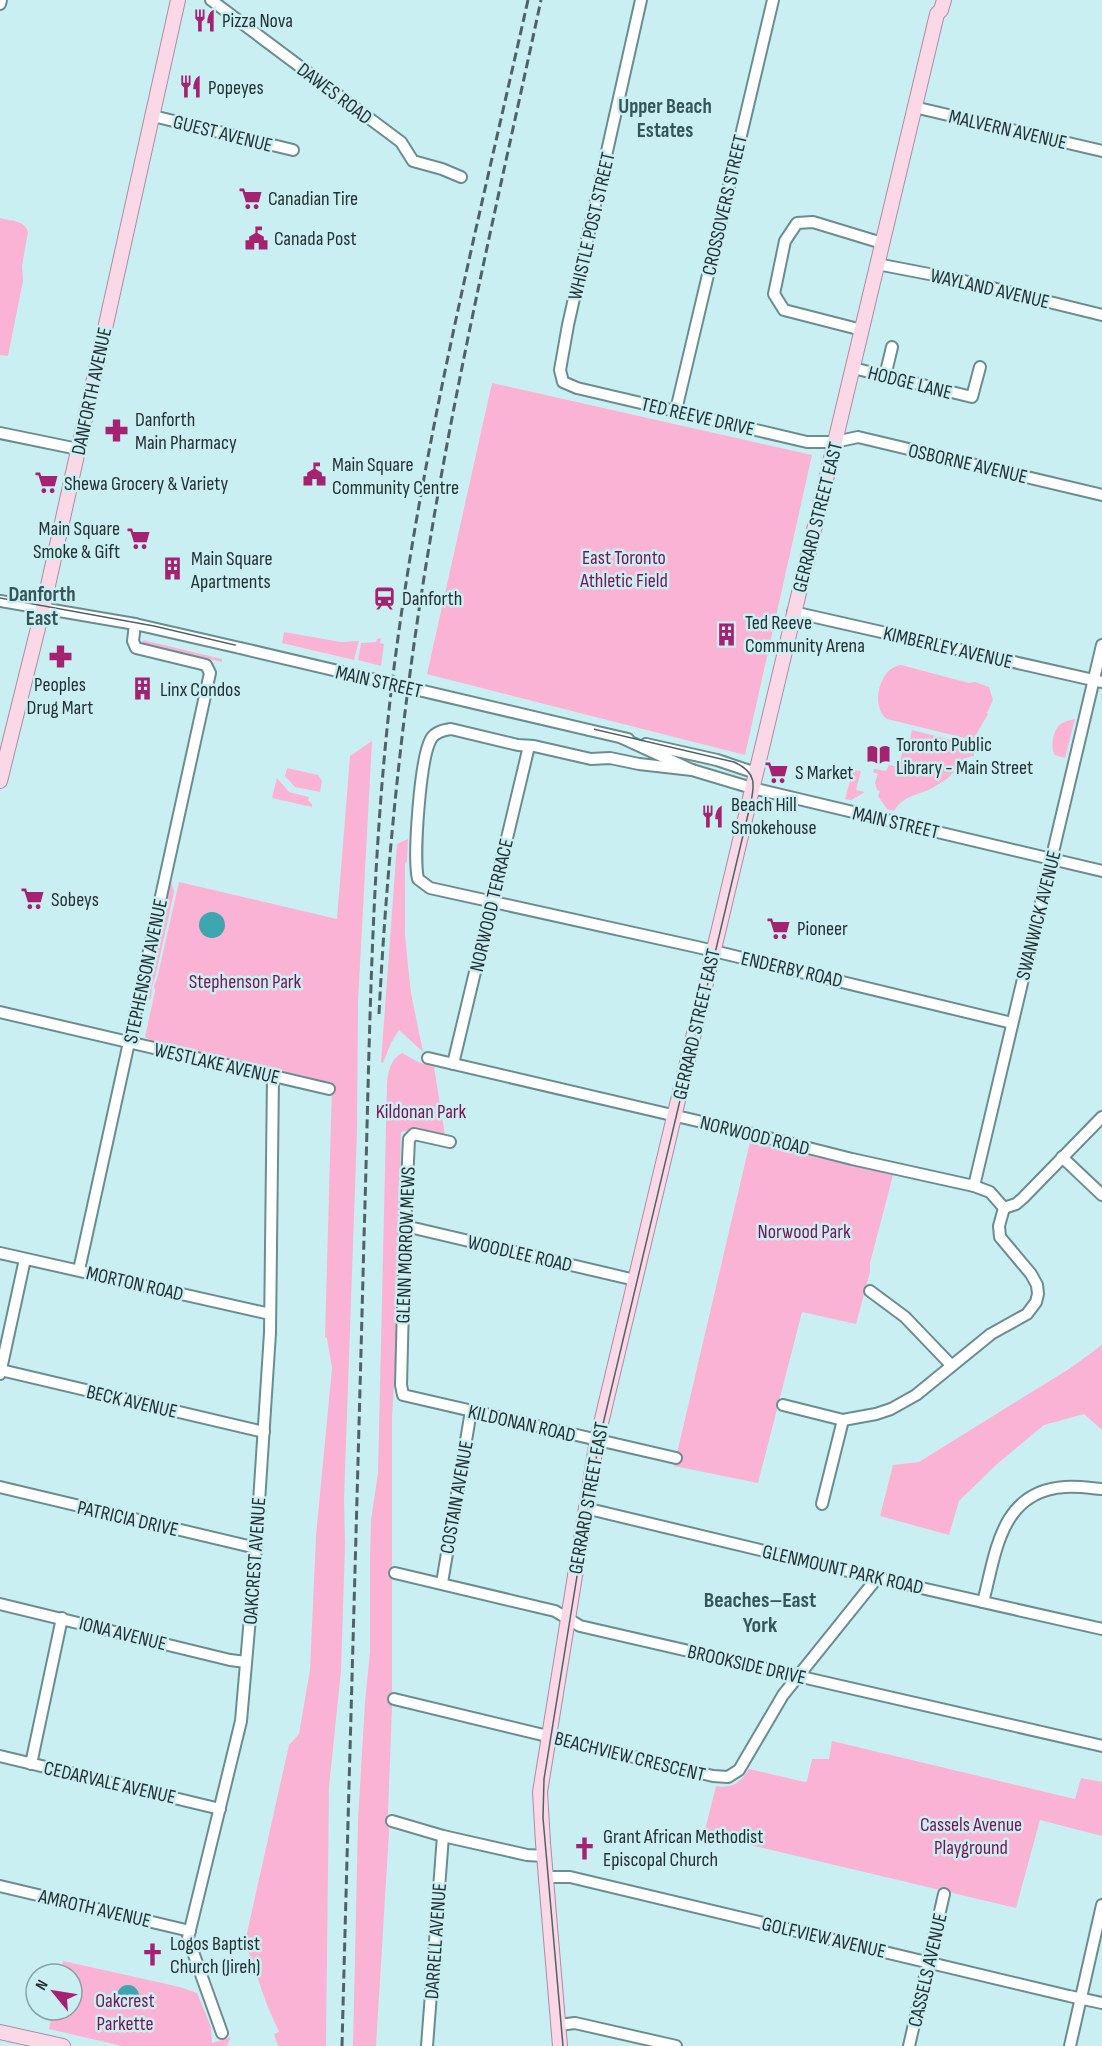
<svg xmlns="http://www.w3.org/2000/svg" width="1102" height="2046" viewBox="0 0 1102 2046" font-family="'Sofia Sans Condensed',sans-serif">
<rect width="100%" height="100%" fill="#caeff3"/>
<g fill="#fbb3d5">
<path d="M 0,218 C 10,221 25,220 28,232 L 22,266 L 23,281 L 8,356 L 0,355 Z"/>
<path d="M 492,383 L 812,455 L 745,755 L 427,674 Z"/>
<path d="M 284,632 L 341,642 L 359,641 L 354,660 L 282,643 Z"/>
<path d="M 381,638 L 380,643 L 384,644 L 381,666 L 358,660 L 361,643 L 376,642 L 377,639 Z"/>
<path d="M 143,640 L 222,659 L 222,662 L 147,645 L 143,643 Z"/>
<path d="M 901,665 L 969,683 L 975,682 L 989,687 L 993,700 L 987,713 L 988,714 L 973,740 L 887,719 C 870,707 879,667 901,665 Z"/>
<path d="M 1075,719 L 1065,758 L 1055,755 C 1050,748 1053,729 1061,724 C 1065,721 1071,720 1075,719 Z"/>
<path d="M 912,730 L 971,745 L 969,749 L 974,750 L 974,756 C 957,758 959,767 950,776 C 946,780 939,784 934,787 C 920,795 903,795 894,811 L 887,809 L 878,796 L 880,791 L 877,790 L 875,782 L 878,774 L 873,772 L 874,769 L 886,771 L 889,765 L 899,767 L 903,749 L 908,750 Z"/>
<path d="M 372,741 L 358,1002 L 357,1131 L 344,1500 L 345,1546 L 341,1671 L 329,1787 L 326,2046 L 278,2046 L 274,2034 L 279,2032 L 267,2005 L 245,1942 L 289,1745 L 299,1734 L 310,1670 L 316,1536 L 332,1368 L 327,1338 L 325,1337 L 332,1085 L 149,1042 L 150,1040 L 145,1037 L 155,991 L 154,986 L 157,979 L 179,882 L 337,919 L 350,756 Z"/>
<path d="M 287,768 L 318,775 L 322,781 L 320,792 L 295,787 L 285,776 Z"/>
<path d="M 853,770 L 861,771 L 856,790 L 865,792 L 851,800 L 845,799 Z"/>
<path d="M 277,778 L 289,792 L 309,797 L 308,800 L 312,804 L 312,807 L 272,798 Z"/>
<path d="M 408,839 L 407,861 L 405,864 L 405,934 L 408,966 L 411,993 L 423,1052 L 399,1030 L 391,1043 L 383,1063 L 381,1062 L 397,844 Z"/>
<path d="M 171,882 L 174,892 L 173,897 L 155,978 L 152,986 L 151,999 L 146,997 Z"/>
<path d="M 402,1053 L 418,1062 L 434,1067 L 445,1135 C 430,1136 416,1128 401,1132 L 396,1350 L 392,1418 L 392,1708 L 388,1813 L 389,1832 L 376,2046 L 353,2046 L 358,1821 L 365,1702 L 370,1652 L 370,1561 L 371,1520 L 378,1473 L 387,1083 C 388,1071 391,1059 402,1053 Z"/>
<path d="M 750,1142 L 893,1175 L 870,1263 L 870,1272 L 856,1324 L 802,1312 L 758,1483 L 674,1466 Z"/>
<path d="M 1102,1345 L 1102,1430 L 1084,1414 L 1044,1425 L 996,1465 L 959,1501 L 949,1535 L 880,1516 L 893,1465 L 919,1462 L 1069,1369 Z"/>
<path d="M 832,1741 L 1075,1799 L 1081,1778 L 1102,1782 L 1102,1836 L 1040,1820 L 1016,1908 L 704,1834 L 716,1786 C 732,1789 741,1782 749,1769 L 805,1782 L 807,1781 L 812,1759 L 829,1759 Z"/>
<path d="M 63,1961 L 180,1987 L 197,1993 L 211,2027 L 212,2043 L 231,2037 L 227,2046 L 122,2046 L 49,2029 L 53,2010 L 72,2010 L 72,1974 L 60,1974 Z"/>
</g>
<g fill="#3ea6af">
<circle cx="212" cy="925" r="13"/>
<circle cx="128" cy="1996" r="11"/>
</g>
<g fill="none" stroke-linecap="round" stroke-linejoin="round">
<defs>
<g id="minor">
<path d="M 211,0 L 401,142 L 413,161 L 442,169 L 461,177"/>
<path d="M 641,0 L 568,325 L 560,370 L 563,382 L 577,388 L 807,442 L 835,442 L 858,437 L 1102,495"/>
<path d="M 0,4 L 1,0"/>
<path d="M 914,107 L 1102,151"/>
<path d="M 153,116 L 293,150"/>
<path d="M 877,264 L 960,280 L 1102,315"/>
<path d="M 862,330 L 784,310 L 774,294 L 785,241 L 797,223 L 813,222 L 882,243"/>
<path d="M 853,368 L 972,397 L 980,367"/>
<path d="M 885,376 L 892,347"/>
<path d="M 676,410 L 773,0"/>
<path d="M 0,433 L 78,449"/>
<path d="M 0,601 L 135,624 L 240,648"/>
<path d="M 793,612 L 1102,682"/>
<path d="M 589,730 L 628,739"/>
<path d="M 622,738 L 692,770 L 752,788 L 1102,871"/>
<path d="M 646,744 L 717,760 L 756,773"/>
<path d="M 692,770 L 639,764 L 610,758 L 591,759 L 534,746 L 518,745 L 451,729 C 443,730 435,732 431,739 C 420,758 413,857 418,879 L 430,888 L 697,947 L 1012,1023"/>
<path d="M 0,1012 L 329,1089"/>
<path d="M 428,1058 L 749,1133 L 852,1159 L 974,1186 L 990,1192 L 1004,1208"/>
<path d="M 453,1064 L 529,746"/>
<path d="M 450,1142 L 414,1134 L 409,1139 L 405,1226 L 401,1385 L 403,1395 L 676,1458"/>
<path d="M 1062,1157 L 1102,1195"/>
<path d="M 974,1186 L 1102,645"/>
<path d="M 1004,1208 L 1016,1204 L 1023,1198 L 1102,1117"/>
<path d="M 405,1226 L 635,1280"/>
<path d="M 0,1253 L 270,1314"/>
<path d="M 79,1270 L 210,673 L 206,665 L 136,648 L 133,641 L 135,624"/>
<path d="M 870,1291 L 905,1317 L 951,1365"/>
<path d="M 1,1370 L 264,1432"/>
<path d="M 0,1374 L 25,1259"/>
<path d="M 783,1405 L 843,1420 L 876,1414 L 891,1409 L 916,1395 L 991,1334 L 1027,1314 L 1036,1302 L 1038,1294 L 1037,1285 L 1031,1274 L 1000,1237 L 999,1226 L 1004,1208"/>
<path d="M 0,1487 L 256,1548"/>
<path d="M 822,1504 L 843,1420"/>
<path d="M 585,1508 L 877,1578 L 1102,1629"/>
<path d="M 395,1573 L 555,1611 L 580,1626 L 1102,1746"/>
<path d="M 442,1583 L 471,1411"/>
<path d="M 983,1602 C 996,1553 1000,1491 1065,1487 C 1077,1486 1090,1488 1102,1489"/>
<path d="M 0,1604 L 230,1660 L 246,1662"/>
<path d="M 394,1699 L 713,1776 L 728,1777 L 739,1770 L 783,1695 L 877,1578"/>
<path d="M 0,1756 L 220,1809"/>
<path d="M 31,1764 L 62,1618"/>
<path d="M 392,1821 L 443,1836 L 527,1855 L 544,1856"/>
<path d="M 546,1877 L 570,1877 L 1069,1996 L 1102,2003"/>
<path d="M 0,1886 L 190,1931"/>
<path d="M 559,2025 L 575,2023 L 676,2046"/>
<path d="M 222,2033 L 188,1938 L 241,1721 L 256,1548 L 270,1333 L 273,1076"/>
<path d="M 427,2046 L 443,1836"/>
<path d="M 909,2046 L 944,1894"/>
<path d="M 1070,2046 L 1102,1905"/>
</g>
<g id="major">
<path d="M 0,781 L 43,608 L 178,0"/>
<path d="M 0,2032 L 63,2046"/>
<path d="M 560,2046 L 543,1843 L 540,1792 L 597,1440 L 937,14 L 941,10 L 944,0"/>
</g>
</defs>
<use href="#minor" stroke="#6a8d90" stroke-width="14"/>
<use href="#major" stroke="#ad8d9f" stroke-width="16"/>
<use href="#minor" stroke="#fff" stroke-width="10"/>
<use href="#major" stroke="#fbd8e8" stroke-width="14"/>
<path stroke="#4f6366" stroke-width="1.5" d="M 0,598 L 154,626 L 734,762 C 757,772 755,785 750,806 L 599,1441 L 544,1779 L 543,1818 L 563,2046"/>
<g stroke="#4f6366" stroke-width="3" stroke-dasharray="9 4.5" stroke-linecap="butt">
<path d="M 379,1014 C 387,858 403,702 429,547 C 459,363 502,182 541,0"/>
<path d="M 342,2046 C 349,1777 357,1508 364,1238 C 370,1046 370,851 395,660 C 424,437 479,219 528,0"/>
</g>
<defs>
<path id="minor-bridge" d="M 240,648 L 589,730"/>
</defs>
<use href="#minor-bridge" stroke="#6a8d90" stroke-width="14" stroke-linecap="butt"/>
<use href="#minor-bridge" stroke="#fff" stroke-width="10"/>
</g>
<defs>
<symbol id="restaurant-bare" viewBox="-9 -9 18 18"><path d="M-5-6h1v4h1v-4h1v4h1v-4h1v5L-1.5 .5V6h-2V.5L-5-1ZM5-6V6H3V1.5H1.5Q1.5-4 5-6Z" fill="#a42270" stroke="#caeff3" stroke-width="2.5" paint-order="stroke"/></symbol>
<symbol id="supermarket-bare" viewBox="-9 -9 18 18"><path d="M-6-5.5h2.5l.6 2H6L4.5 2H-2.5L-4.4-4H-6ZM-1.5 3.2a1.3 1.3 0 1 0 .1 0ZM3 3.2a1.3 1.3 0 1 0 .1 0Z" fill="#a42270" stroke="#caeff3" stroke-width="2.5" paint-order="stroke"/></symbol>
<symbol id="civic-bare" viewBox="-9 -9 18 18"><path d="M-.6-6.5H3V-4.5H.6V-3L4-1V1h2V6H-6V1h2V-1L-.6-3ZM-1.2 2.5V6h2.4V2.5Z" fill="#a42270" stroke="#caeff3" stroke-width="2.5" paint-order="stroke"/></symbol>
<symbol id="pharmacy-bare" viewBox="-9 -9 18 18"><path d="M-2-6h4v4h4v4h-4v4h-4v-4h-4v-4h4Z" fill="#a42270" stroke="#caeff3" stroke-width="2.5" paint-order="stroke"/></symbol>
<symbol id="building-bare" viewBox="-9 -9 18 18"><path d="M-4-6H4V6H1V3H-1V6H-4ZM-2.5-4.3h1.7v1.8h-1.7ZM.8-4.3h1.7v1.8H.8ZM-2.5-1h1.7V.8h-1.7ZM.8-1h1.7V.8H.8Z" fill="#a42270" stroke="#caeff3" stroke-width="2.5" paint-order="stroke"/></symbol>
<symbol id="station-bare" viewBox="-9 -9 18 18"><path d="M-3-6H3Q5-6 5-4V2Q5 4 3 4L4.5 6H3L1.5 4h-3L-3 6H-4.5L-3 4Q-5 4-5 2V-4Q-5-6-3-6ZM-3.5-4v3h7v-3ZM-3.5 1v1.5H-2V1ZM2 1v1.5H3.5V1Z" fill="#a42270" stroke="#caeff3" stroke-width="2.5" paint-order="stroke"/></symbol>
<symbol id="library-bare" viewBox="-9 -9 18 18"><path d="M-6-4Q-3-5.5-.7-3.5V5Q-3 3-6 4ZM6-4Q3-5.5 .7-3.5V5Q3 3 6 4Z" fill="#a42270" stroke="#caeff3" stroke-width="2.5" paint-order="stroke"/></symbol>
<symbol id="church-bare" viewBox="-9 -9 18 18"><path d="M-1.2-6h2.4v3.5h3.3v2.4h-3.3V6h-2.4V-.1h-3.3v-2.4h3.3Z" fill="#a42270" stroke="#caeff3" stroke-width="2.5" paint-order="stroke"/></symbol>
</defs>
<g fill-rule="evenodd">
<use href="#restaurant-bare" x="188" y="4" width="33" height="33"/>
<use href="#restaurant-bare" x="174" y="70" width="33" height="33"/>
<use href="#supermarket-bare" x="234" y="182" width="33" height="33"/>
<use href="#civic-bare" x="240" y="222" width="33" height="33"/>
<use href="#pharmacy-bare" x="100" y="414" width="33" height="33"/>
<use href="#civic-bare" x="298" y="458" width="33" height="33"/>
<use href="#supermarket-bare" x="30" y="466" width="33" height="33"/>
<use href="#supermarket-bare" x="122" y="522" width="33" height="33"/>
<use href="#building-bare" x="156" y="552" width="33" height="33"/>
<use href="#station-bare" x="368" y="582" width="33" height="33"/>
<use href="#building-bare" x="710" y="618" width="33" height="33"/>
<use href="#pharmacy-bare" x="44" y="640" width="33" height="33"/>
<use href="#building-bare" x="126" y="672" width="33" height="33"/>
<use href="#library-bare" x="862" y="738" width="33" height="33"/>
<use href="#supermarket-bare" x="760" y="756" width="33" height="33"/>
<use href="#restaurant-bare" x="696" y="800" width="33" height="33"/>
<use href="#supermarket-bare" x="16" y="882" width="33" height="33"/>
<use href="#supermarket-bare" x="762" y="912" width="33" height="33"/>
<use href="#church-bare" x="568" y="1832" width="33" height="33"/>
<use href="#church-bare" x="136" y="1938" width="33" height="33"/>
</g>
<g text-anchor="middle" stroke-width="5" stroke-linejoin="round" paint-order="stroke">
<g font-size="20" fill="#233133" stroke="#caeff3" text-anchor="start">
<text x="222" y="27">Pizza Nova</text>
<text x="208" y="94">Popeyes</text>
<text x="268" y="205">Canadian Tire</text>
<text x="274" y="245">Canada Post</text>
<text x="135" y="426">Danforth<tspan x="135" dy="23">Main Pharmacy</tspan></text>
<text x="332" y="471">Main Square<tspan x="332" dy="23">Community Centre</tspan></text>
<text x="64" y="490">Shewa Grocery &amp; Variety</text>
<text x="120" y="535" text-anchor="end">Main Square<tspan x="120" dy="23">Smoke &amp; Gift</tspan></text>
<text x="191" y="565">Main Square<tspan x="191" dy="23">Apartments</tspan></text>
<text x="402" y="605">Danforth</text>
<text x="745" y="629">Ted Reeve<tspan x="745" dy="23">Community Arena</tspan></text>
<text x="60" y="691" text-anchor="middle">Peoples<tspan x="60" dy="23">Drug Mart</tspan></text>
<text x="160" y="696">Linx Condos</text>
<text x="896" y="751">Toronto Public<tspan x="896" dy="23">Library - Main Street</tspan></text>
<text x="795" y="779">S Market</text>
<text x="731" y="811">Beach Hill<tspan x="731" dy="23">Smokehouse</tspan></text>
<text x="51" y="906">Sobeys</text>
<text x="797" y="935">Pioneer</text>
<text x="603" y="1843">Grant African Methodist<tspan x="603" dy="23">Episcopal Church</tspan></text>
<text x="170" y="1950">Logos Baptist<tspan x="170" dy="23">Church (Jireh)</tspan></text>
</g>
<g font-size="20" fill="#233133" stroke="#caeff3">
<text transform="translate(335 93) rotate(37)" y="7">DAWES ROAD</text>
<text transform="translate(1008 129) rotate(13)" y="7">MALVERN AVENUE</text>
<text transform="translate(223 133) rotate(14)" y="7">GUEST AVENUE</text>
<text transform="translate(724 205) rotate(-77)" y="7">CROSSOVERS STREET</text>
<text transform="translate(591 226) rotate(-77)" y="7">WHISTLE POST STREET</text>
<text transform="translate(990 288) rotate(13)" y="7">WAYLAND AVENUE</text>
<text transform="translate(910 382) rotate(14)" y="7">HODGE LANE</text>
<text transform="translate(91 391) rotate(-78)" y="7">DANFORTH AVENUE</text>
<text transform="translate(698 416) rotate(13)" y="7">TED REEVE DRIVE</text>
<text transform="translate(968 463) rotate(13)" y="7">OSBORNE AVENUE</text>
<text transform="translate(817 517) rotate(-76)" y="7">GERRARD STREET EAST</text>
<text transform="translate(948 647) rotate(13)" y="7">KIMBERLEY AVENUE</text>
<text transform="translate(379 681) rotate(13)" y="7">MAIN STREET</text>
<text transform="translate(896 822) rotate(13)" y="7">MAIN STREET</text>
<text transform="translate(491 905) rotate(-77)" y="7">NORWOOD TERRACE</text>
<text transform="translate(1038 915) rotate(-76)" y="7">SWANWICK AVENUE</text>
<text transform="translate(792 969) rotate(13)" y="7">ENDERBY ROAD</text>
<text transform="translate(145 971) rotate(-78)" y="7">STEPHENSON AVENUE</text>
<text transform="translate(696 1024) rotate(-77)" y="7">GERRARD STREET EAST</text>
<text transform="translate(217 1063) rotate(13)" y="7">WESTLAKE AVENUE</text>
<text transform="translate(755 1135) rotate(14)" y="7">NORWOOD ROAD</text>
<text transform="translate(405 1245) rotate(-88)" y="7">GLENN MORROW MEWS</text>
<text transform="translate(520 1253) rotate(13)" y="7">WOODLEE ROAD</text>
<text transform="translate(135 1283) rotate(13)" y="7">MORTON ROAD</text>
<text transform="translate(132 1401) rotate(13)" y="7">BECK AVENUE</text>
<text transform="translate(522 1423) rotate(13)" y="7">KILDONAN ROAD</text>
<text transform="translate(456 1497) rotate(-80)" y="7">COSTAIN AVENUE</text>
<text transform="translate(588 1498) rotate(-80)" y="7">GERRARD STREET EAST</text>
<text transform="translate(128 1518) rotate(13)" y="7">PATRICIA DRIVE</text>
<text transform="translate(254 1561) rotate(-86)" y="7">OAKCREST AVENUE</text>
<text transform="translate(843 1569) rotate(13)" y="7">GLENMOUNT PARK ROAD</text>
<text transform="translate(123 1633) rotate(14)" y="7">IONA AVENUE</text>
<text transform="translate(747 1664) rotate(13)" y="7">BROOKSIDE DRIVE</text>
<text transform="translate(630 1756) rotate(14)" y="7">BEACHVIEW CRESCENT</text>
<text transform="translate(110 1782) rotate(13)" y="7">CEDARVALE AVENUE</text>
<text transform="translate(95 1908) rotate(13)" y="7">AMROTH AVENUE</text>
<text transform="translate(824 1937) rotate(13)" y="7">GOLFVIEW AVENUE</text>
<text transform="translate(435 1941) rotate(-86)" y="7">DARRELL AVENUE</text>
<text transform="translate(927 1970) rotate(-77)" y="7">CASSELS AVENUE</text>
</g>
<g font-size="20" fill="#7a1251" stroke="#caeff3">
<text x="624" y="564">East Toronto<tspan x="624" dy="23">Athletic Field</tspan></text>
<text x="245" y="988">Stephenson Park</text>
<text x="421" y="1118">Kildonan Park</text>
<text x="804" y="1238">Norwood Park</text>
<text x="971" y="1831">Cassels Avenue<tspan x="971" dy="23">Playground</tspan></text>
<text x="125" y="2007">Oakcrest<tspan x="125" dy="23">Parkette</tspan></text>
</g>
<g font-size="21" font-weight="bold" fill="#355659" stroke="#caeff3">
<text x="665" y="113">Upper Beach<tspan x="665" dy="24">Estates</tspan></text>
<text x="42" y="601">Danforth<tspan x="42" dy="24">East</tspan></text>
</g>
<g font-size="22" font-weight="bold" fill="#355659" stroke="#caeff3">
<text x="760" y="1607">Beaches–East<tspan x="760" dy="25">York</tspan></text>
</g>
</g>
<g transform="translate(54 1992) rotate(300)"><circle r="28" fill="#caeff3" stroke="#87a3a6" stroke-width="1.5"/>
<path d="M0-4.5L10 22L0 15L-10 22Z" fill="#a42270"/>
<text y="-9" font-size="16" font-weight="bold" text-anchor="middle" fill="#233133">N</text>
</g>
</svg>
